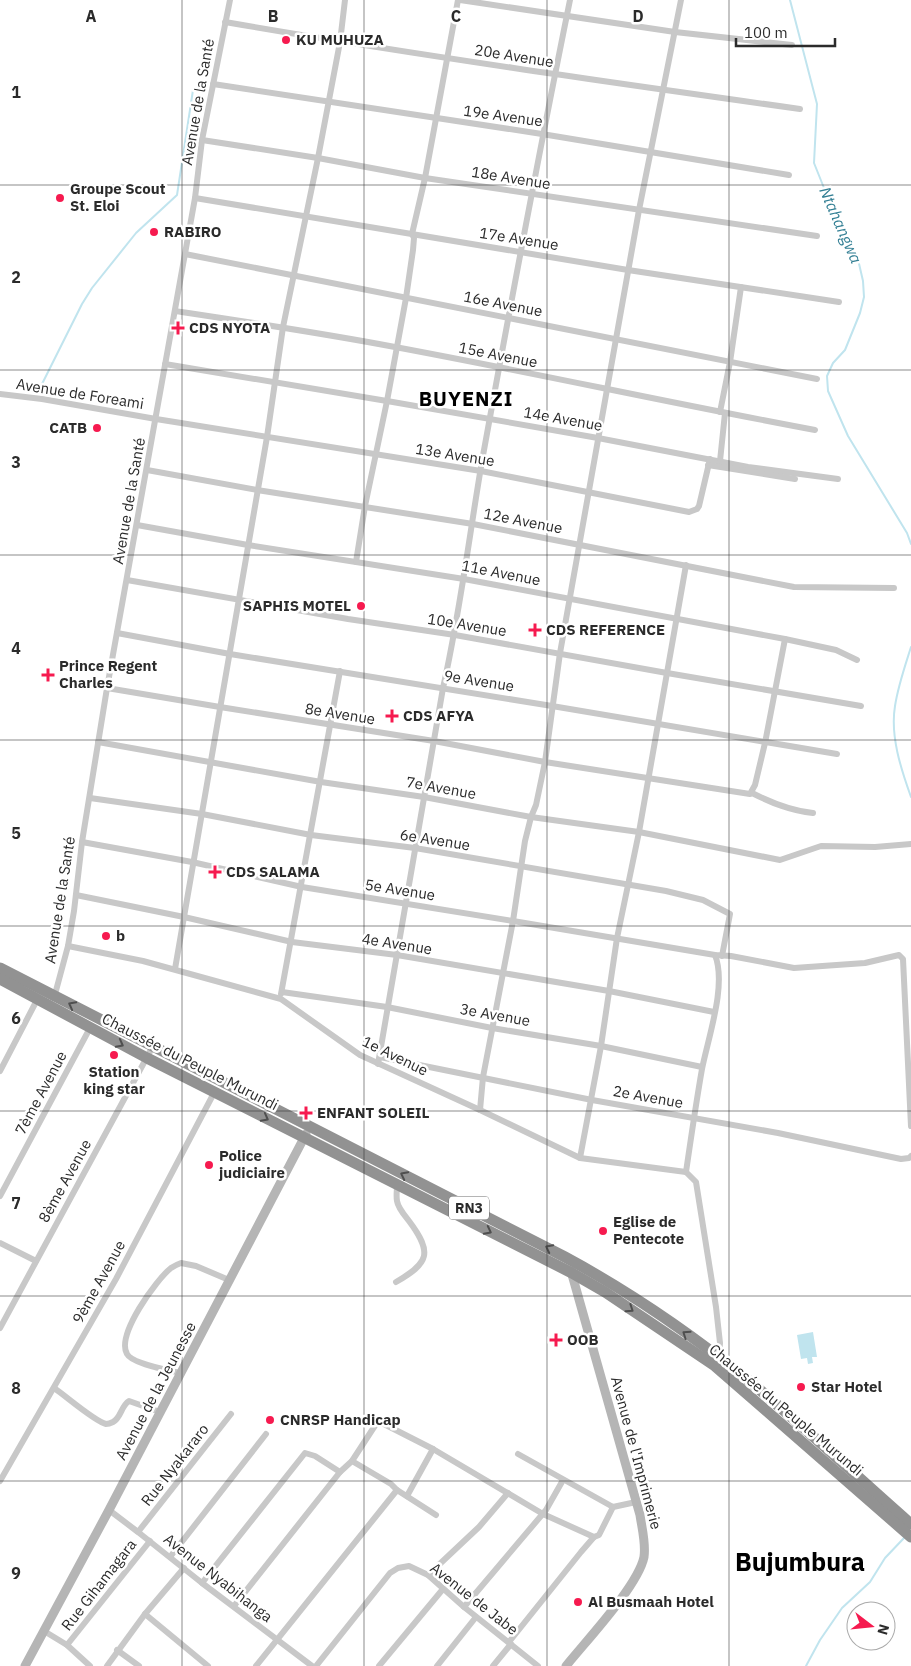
<svg xmlns="http://www.w3.org/2000/svg" width="911" height="1666" viewBox="0 0 911 1666" font-family="'IBM Plex Sans',sans-serif">
<rect width="100%" height="100%" fill="#fff"/>
<path fill="#c0e4ee" d="M 813,1332 L 817,1357 L 812,1357 L 813,1363 L 808,1364 L 807,1358 L 801,1359 L 797,1335 Z"/>
<g fill="none" stroke-linecap="round" stroke-linejoin="round">
<g stroke="#c0e4ee" stroke-width="2">
<path d="M 790,0 L 817,104 L 814,163 L 832,208 L 857,255 L 863,281 L 864,297 L 860,313 L 845,350 L 833,363 L 827,376 L 828,391 L 848,436 L 907,533 L 911,544"/>
<path d="M 37,392 L 41,386 L 82,304 L 92,288 L 136,233 L 177,195 L 193,90"/>
<path d="M 911,647 C 905,666 898,686 895,706 C 890,736 901,769 911,797"/>
<path d="M 806,1666 L 820,1640 L 842,1608 L 870,1582 L 885,1558 L 904,1538"/>
</g>
<g stroke="#c8c8c8" stroke-width="6">
<path d="M 460,0 L 675,32 L 792,45"/>
<path d="M 225,22 C 416,55 608,82 800,109"/>
<path d="M 213,84 L 542,134 L 789,175"/>
<path d="M 202,140 L 318,158 L 425,178 L 817,236"/>
<path d="M 195,198 L 628,270 L 839,302"/>
<path d="M 185,254 L 817,379"/>
<path d="M 175,311 C 248,322 322,333 395,347 C 535,373 675,404 815,430"/>
<path d="M 165,364 L 387,401 L 598,438 L 748,467 L 838,479"/>
<path d="M 0,394 L 42,399 L 156,419 L 481,471 L 689,512 L 697,509 L 699,506 L 710,459"/>
<path d="M 720,412 L 730,362 L 741,287"/>
<path d="M 720,461 L 725,413"/>
<path d="M 708,465 L 795,479"/>
<path d="M 147,470 L 257,490 L 473,524 L 794,587 L 894,588"/>
<path d="M 137,525 L 248,545 L 464,579 L 785,639 L 836,650 L 857,660"/>
<path d="M 356,562 L 365,506 L 387,401 L 406,298 L 413,250 L 414,238 L 412,234 L 425,178 L 458,0"/>
<path d="M 127,580 L 348,619 L 455,635 L 667,673 L 861,706"/>
<path d="M 117,633 L 230,654 L 552,706 L 837,754"/>
<path d="M 107,688 L 220,707 L 434,741 L 545,762 L 750,794 L 755,785 L 765,743 L 785,639"/>
<path d="M 98,742 L 321,782 L 424,797 L 531,817 L 639,832 L 780,860 L 821,846 L 875,847 L 911,844"/>
<path d="M 752,793 C 772,803 791,811 813,813"/>
<path d="M 90,798 L 202,814 L 311,835 L 415,848 L 666,891 L 703,900 L 730,914 L 722,956"/>
<path d="M 82,842 L 192,862 L 302,887 L 513,921 L 715,955 L 731,956 L 794,968 L 865,963 L 899,955 L 903,959 L 911,1126"/>
<path d="M 76,895 L 184,917 L 292,942 L 397,955 L 609,991 L 714,1012"/>
<path d="M 68,946 L 143,961 L 281,999 L 360,1055 L 480,1110 L 580,1158 L 686,1172"/>
<path d="M 715,955 C 727,985 708,1038 702,1069 C 696,1103 691,1138 686,1172 L 696,1182 L 716,1307 L 720,1343 L 719,1357"/>
<path d="M 175,969 L 267,437 L 283,327 L 318,158 L 340,42 L 345,0"/>
<path d="M 282,992 L 387,1007 L 492,1028 L 601,1046 L 702,1067"/>
<path d="M 281,994 L 340,671"/>
<path d="M 54,998 L 68,946 L 74,911 L 82,842 L 107,688 L 195,198 L 202,140 L 230,0"/>
<path d="M 380,1057 L 592,1100 L 778,1133 L 901,1159 L 909,1158 L 911,1156"/>
<path d="M 378,1064 L 443,688 C 460,613 469,537 482,461 C 510,307 539,153 570,0"/>
<path d="M 0,1071 L 38,998"/>
<path d="M 480,1110 L 483,1077 L 513,921 L 525,841 L 531,817 L 536,805 L 545,762 L 560,653 L 639,210 L 681,0"/>
<path d="M 580,1158 L 601,1046 L 617,938 L 639,832 L 686,565"/>
<path d="M 0,1196 L 90,1028"/>
<path d="M 0,1243 L 36,1261"/>
<path d="M 396,1282 C 429,1263 433,1253 409,1221 C 405,1216 398,1208 397,1201 C 396,1196 397,1190 397,1185"/>
<path d="M 0,1328 L 153,1046"/>
<path d="M 181,1373 C 169,1370 132,1364 127,1354 C 116,1335 156,1280 171,1268 C 174,1266 178,1264 181,1263 L 196,1266 L 229,1280"/>
<path d="M 54,1388 C 66,1396 94,1421 106,1424 C 108,1424 111,1423 113,1422 C 121,1418 121,1406 129,1401 L 160,1412"/>
<path d="M 518,1454 L 613,1507 L 636,1502"/>
<path d="M 352,1461 L 391,1484 L 397,1490"/>
<path d="M 0,1481 L 116,1279 L 215,1091"/>
<path d="M 407,1496 L 433,1449"/>
<path d="M 109,1510 L 138,1532 L 202,1583 L 312,1666"/>
<path d="M 138,1532 L 231,1414"/>
<path d="M 170,1557 L 266,1434"/>
<path d="M 428,1575 L 479,1527 L 508,1493"/>
<path d="M 202,1583 L 305,1453 L 315,1456 L 340,1472"/>
<path d="M 234,1606 L 340,1472 L 352,1461 L 378,1421 L 433,1449 L 543,1514 L 594,1537"/>
<path d="M 464,1607 L 546,1510 L 563,1480"/>
<path d="M 145,1614 L 208,1666"/>
<path d="M 44,1631 L 67,1645 L 90,1666"/>
<path d="M 509,1642 L 581,1552 L 594,1537 L 599,1535 L 613,1507"/>
<path d="M 67,1645 L 150,1541"/>
<path d="M 117,1650 L 139,1666"/>
<path d="M 107,1666 L 145,1614 L 184,1568"/>
<path d="M 256,1666 L 397,1490 L 436,1515"/>
<path d="M 316,1666 L 390,1573 L 398,1568 L 409,1566 L 428,1575 L 464,1607 L 538,1666"/>
<path d="M 379,1666 L 443,1589"/>
<path d="M 437,1666 L 476,1617"/>
<path d="M 493,1666 L 511,1644"/>
</g>
<g stroke="#b5b5b5" stroke-width="9">
<path d="M 25,1666 L 109,1510 L 306,1134"/>
<path d="M 566,1666 C 586,1641 638,1586 644,1557 C 646,1543 642,1529 640,1515 L 571,1271"/>
</g>
<g stroke="#929292" stroke-width="11">
<path d="M 0,968 L 565,1257 C 630,1292 691,1334 748,1380 C 804,1426 856,1476 911,1524"/>
<path d="M 0,979 L 147,1058 L 572,1273 L 605,1292 L 715,1366 L 911,1537"/>
</g>
</g>
<defs><path id="oneway-chevron" d="M-2-3.5L2.5 0L-2 3.5" fill="none" stroke-width="1.6" stroke-linecap="round" stroke-linejoin="round" transform="scale(1.25)"/></defs>
<g stroke="#4f4f4f">
<use href="#oneway-chevron" transform="translate(72 1005) rotate(-152)"/>
<use href="#oneway-chevron" transform="translate(120 1044) rotate(28)"/>
<use href="#oneway-chevron" transform="translate(265 1118) rotate(28)"/>
<use href="#oneway-chevron" transform="translate(404 1175) rotate(-153)"/>
<use href="#oneway-chevron" transform="translate(488 1231) rotate(27)"/>
<use href="#oneway-chevron" transform="translate(549 1248) rotate(-153)"/>
<use href="#oneway-chevron" transform="translate(630 1309) rotate(34)"/>
<use href="#oneway-chevron" transform="translate(686 1334) rotate(-145)"/>
</g>
<path fill="none" stroke="#2b2b2b" stroke-width="1" stroke-opacity="0.55" d="M 182,0 L 182,1666M 364,0 L 364,1666M 547,0 L 547,1666M 729,0 L 729,1666M 0,185 L 911,185M 0,370 L 911,370M 0,555 L 911,555M 0,740 L 911,740M 0,926 L 911,926M 0,1111 L 911,1111M 0,1296 L 911,1296M 0,1481 L 911,1481"/>
<g fill="#f61a4f" stroke="#fff" stroke-width="2">
<circle cx="286" cy="40" r="5"/>
<circle cx="60" cy="198" r="5"/>
<circle cx="154" cy="232" r="5"/>
<path d="M175.5 320.5h5v5h5v5h-5v5h-5v-5h-5v-5h5z"/>
<circle cx="97" cy="428" r="5"/>
<circle cx="361" cy="606" r="5"/>
<path d="M532.5 622.5h5v5h5v5h-5v5h-5v-5h-5v-5h5z"/>
<path d="M45.5 667.5h5v5h5v5h-5v5h-5v-5h-5v-5h5z"/>
<path d="M389.5 708.5h5v5h5v5h-5v5h-5v-5h-5v-5h5z"/>
<path d="M212.5 864.5h5v5h5v5h-5v5h-5v-5h-5v-5h5z"/>
<circle cx="106" cy="936" r="5"/>
<circle cx="114" cy="1055" r="5"/>
<path d="M303.5 1105.5h5v5h5v5h-5v5h-5v-5h-5v-5h5z"/>
<circle cx="209" cy="1165" r="5"/>
<circle cx="603" cy="1231" r="5"/>
<path d="M553.5 1332.5h5v5h5v5h-5v5h-5v-5h-5v-5h5z"/>
<circle cx="801" cy="1387" r="5"/>
<circle cx="270" cy="1420" r="5"/>
<circle cx="578" cy="1602" r="5"/>
</g>
<g text-anchor="middle" stroke-width="5" stroke-linejoin="round" paint-order="stroke">
<rect fill="#fff" stroke="#6b6b6b" stroke-width="1" x="449" y="1196.5" width="40" height="23" rx="4"/>
<g font-size="14" font-weight="bold" fill="#2b2b2b">
<text x="469" y="1213">RN3</text>
</g>
<g font-size="15" font-weight="bold" fill="#2b2b2b" stroke="#fff" text-anchor="start">
<text x="296" y="45">KU MUHUZA</text>
<text x="70" y="194">Groupe Scout<tspan x="70" dy="17">St. Eloi</tspan></text>
<text x="164" y="237">RABIRO</text>
<text x="189" y="333">CDS NYOTA</text>
<text x="87" y="433" text-anchor="end">CATB</text>
<text x="351" y="611" text-anchor="end">SAPHIS MOTEL</text>
<text x="546" y="635">CDS REFERENCE</text>
<text x="59" y="671">Prince Regent<tspan x="59" dy="17">Charles</tspan></text>
<text x="403" y="721">CDS AFYA</text>
<text x="226" y="877">CDS SALAMA</text>
<text x="116" y="941">b</text>
<text x="114" y="1077" text-anchor="middle">Station<tspan x="114" dy="17">king star</tspan></text>
<text x="317" y="1118">ENFANT SOLEIL</text>
<text x="219" y="1161">Police<tspan x="219" dy="17">judiciaire</tspan></text>
<text x="613" y="1227">Eglise de<tspan x="613" dy="17">Pentecote</tspan></text>
<text x="567" y="1345">OOB</text>
<text x="811" y="1392">Star Hotel</text>
<text x="280" y="1425">CNRSP Handicap</text>
<text x="588" y="1607">Al Busmaah Hotel</text>
</g>
<g font-size="15" fill="#2b2b2b" stroke="#fff">
<text transform="translate(514 56) rotate(9)" y="5">20e Avenue</text>
<text transform="translate(198 102) rotate(-80)" y="5">Avenue de la Santé</text>
<text transform="translate(503 116) rotate(8)" y="5">19e Avenue</text>
<text transform="translate(511 178) rotate(9)" y="5">18e Avenue</text>
<text transform="translate(519 239) rotate(9)" y="5">17e Avenue</text>
<text transform="translate(503 304) rotate(11)" y="5">16e Avenue</text>
<text transform="translate(498 355) rotate(11)" y="5">15e Avenue</text>
<text transform="translate(80 394) rotate(9)" y="5">Avenue de Foreami</text>
<text transform="translate(563 419) rotate(10)" y="5">14e Avenue</text>
<text transform="translate(455 455) rotate(9)" y="5">13e Avenue</text>
<text transform="translate(129 501) rotate(-80)" y="5">Avenue de la Santé</text>
<text transform="translate(523 521) rotate(11)" y="5">12e Avenue</text>
<text transform="translate(501 573) rotate(11)" y="5">11e Avenue</text>
<text transform="translate(467 625) rotate(9)" y="5">10e Avenue</text>
<text transform="translate(479 681) rotate(9)" y="5">9e Avenue</text>
<text transform="translate(340 714) rotate(9)" y="5">8e Avenue</text>
<text transform="translate(441 788) rotate(10)" y="5">7e Avenue</text>
<text transform="translate(435 840) rotate(9)" y="5">6e Avenue</text>
<text transform="translate(400 890) rotate(9)" y="5">5e Avenue</text>
<text transform="translate(60 900) rotate(-81)" y="5">Avenue de la Santé</text>
<text transform="translate(397 944) rotate(9)" y="5">4e Avenue</text>
<text transform="translate(495 1015) rotate(10)" y="5">3e Avenue</text>
<text transform="translate(395 1056) rotate(26)" y="5">1e Avenue</text>
<text transform="translate(190 1062) rotate(27)" y="5">Chaussée du Peuple Murundi</text>
<text transform="translate(41 1093) rotate(-62)" y="5">7ème Avenue</text>
<text transform="translate(648 1097) rotate(10)" y="5">2e Avenue</text>
<text transform="translate(65 1181) rotate(-61)" y="5">8ème Avenue</text>
<text transform="translate(99 1282) rotate(-61)" y="5">9ème Avenue</text>
<text transform="translate(156 1391) rotate(-62)" y="5">Avenue de la Jeunesse</text>
<text transform="translate(786 1410) rotate(40)" y="5">Chaussée du Peuple Murundi</text>
<text transform="translate(636 1453) rotate(75)" y="5">Avenue de l'Imprimerie</text>
<text transform="translate(175 1465) rotate(-52)" y="5">Rue Nyakararo</text>
<text transform="translate(218 1578) rotate(38)" y="5">Avenue Nyabihanga</text>
<text transform="translate(99 1585) rotate(-52)" y="5">Rue Gihamagara</text>
<text transform="translate(474 1599) rotate(38)" y="5">Avenue de Jabe</text>
</g>
<g font-size="16" font-style="italic" fill="#337f94" stroke="#fff">
<text transform="translate(841 225) rotate(66)" y="6">Ntahangwa</text>
</g>
<g font-size="20" font-weight="bold" letter-spacing="1" fill="#000" stroke="#fff">
<text x="466" y="406">BUYENZI</text>
</g>
<g font-size="25" font-weight="bold" fill="#000" stroke="#fff">
<text x="800" y="1571">Bujumbura</text>
</g>
</g>
<g font-size="16" text-anchor="middle" font-weight="bold" fill="#2b2b2b" stroke="#fff" stroke-width="5" stroke-linejoin="round" paint-order="stroke">
<text x="91" y="22">A</text>
<text x="273" y="22">B</text>
<text x="456" y="22">C</text>
<text x="638" y="22">D</text>
<text x="16" y="98">1</text>
<text x="16" y="283">2</text>
<text x="16" y="468">3</text>
<text x="16" y="654">4</text>
<text x="16" y="839">5</text>
<text x="16" y="1024">6</text>
<text x="16" y="1209">7</text>
<text x="16" y="1394">8</text>
<text x="16" y="1579">9</text>
</g>
<g transform="translate(871 1626) rotate(106)"><circle r="24" fill="#ffffff" stroke="#aaaaaa"/>
<path d="M0-4L9 19L0 12L-9 19Z" fill="#f61a4f"/>
<text y="-8" font-size="14" font-weight="bold" text-anchor="middle" fill="#2b2b2b">N</text>
</g>
<path d="M736 38v8h99v-8" fill="none" stroke="#2b2b2b" stroke-width="2.5"/>
<text x="744" y="38" font-size="15" fill="#2b2b2b" stroke="#ffffff" stroke-width="4" paint-order="stroke">100 m</text>
</svg>
